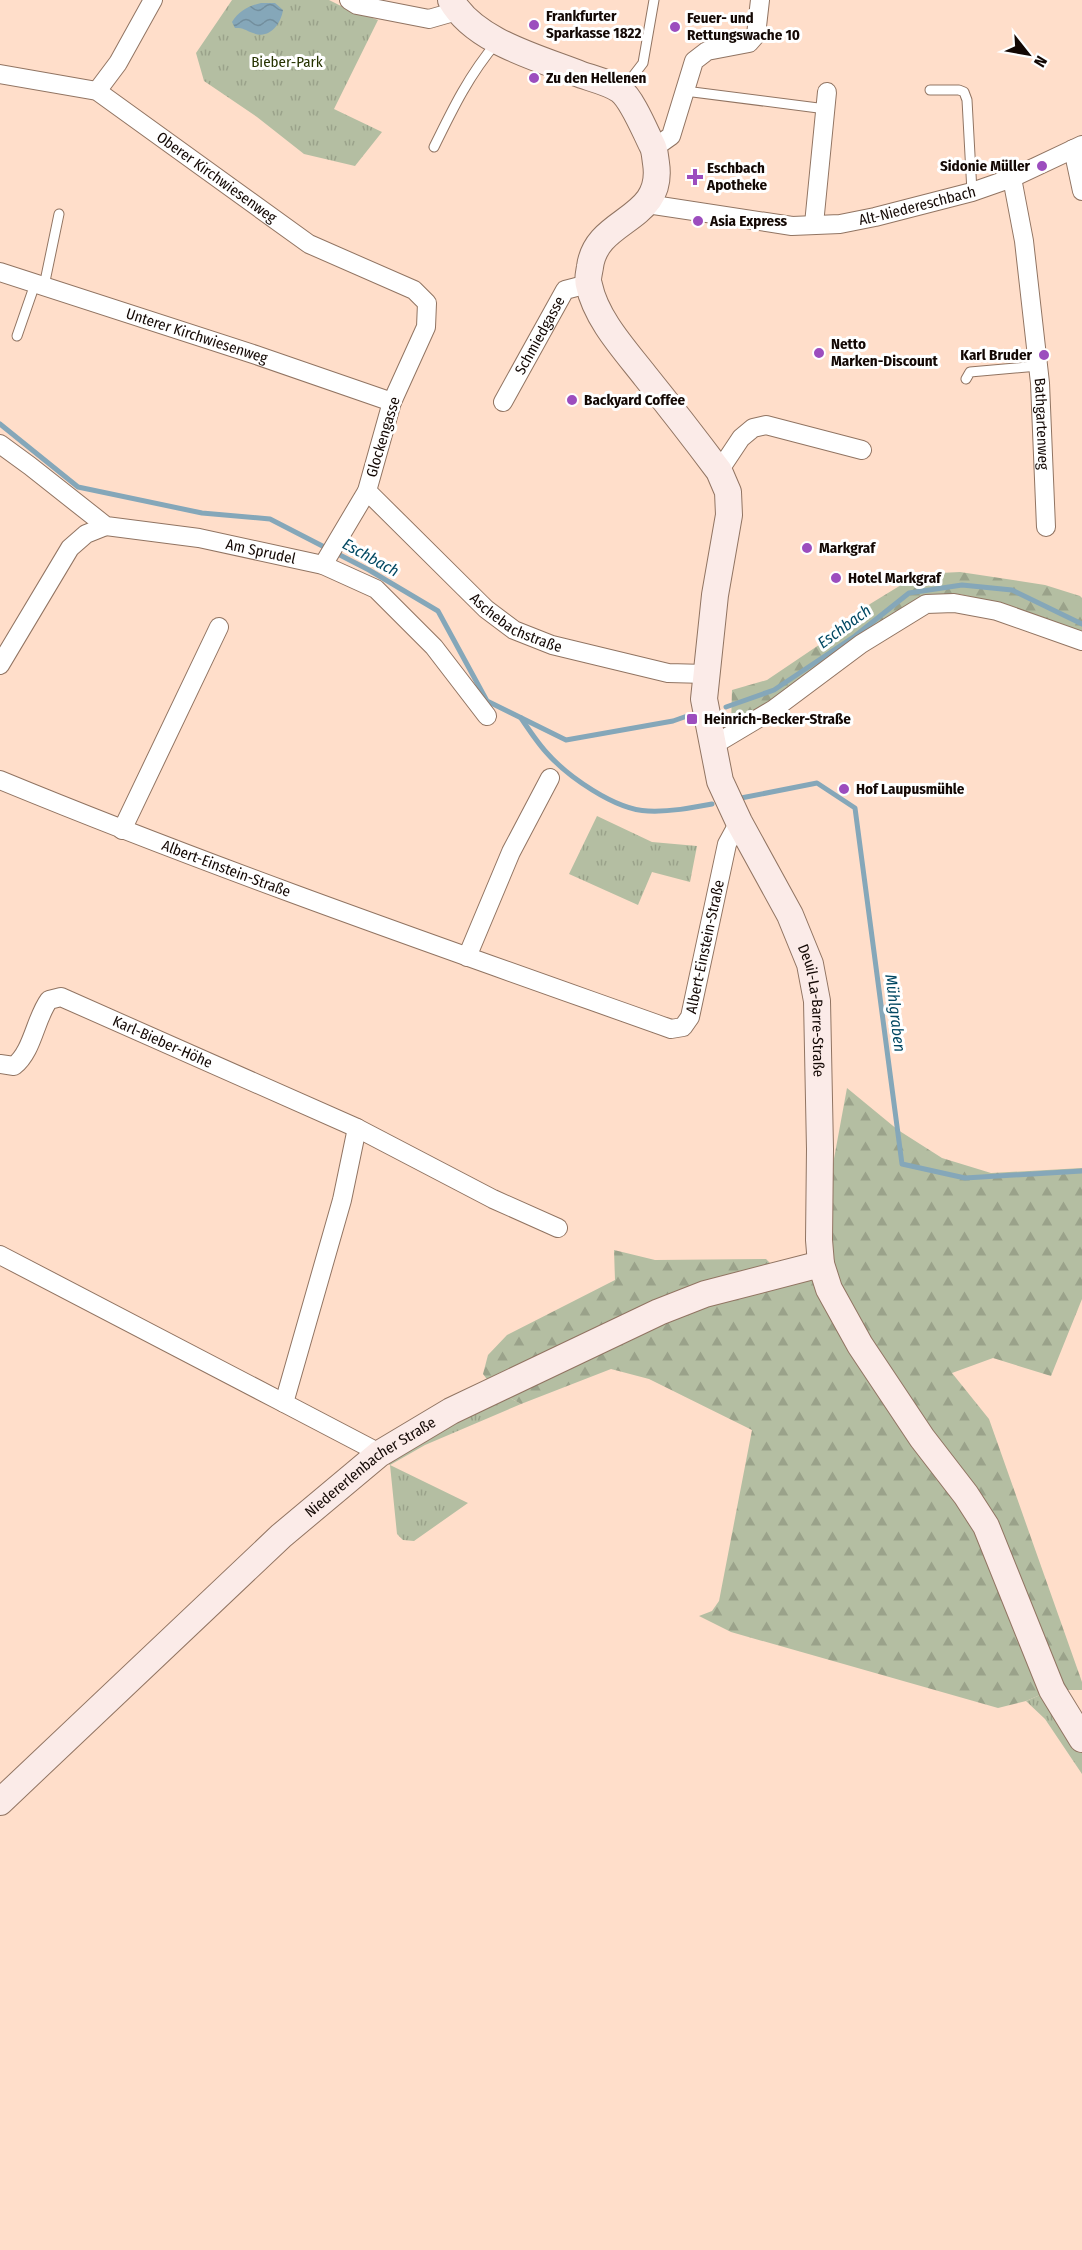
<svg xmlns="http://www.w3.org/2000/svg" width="1082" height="2250" viewBox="0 0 1082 2250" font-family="'Fira Sans Condensed',sans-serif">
<defs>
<pattern id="grass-tufts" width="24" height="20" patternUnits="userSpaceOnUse" patternTransform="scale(1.5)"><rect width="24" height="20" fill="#b4bea2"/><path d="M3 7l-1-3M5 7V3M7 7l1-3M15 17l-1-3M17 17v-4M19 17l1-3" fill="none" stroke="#9aa28a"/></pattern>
<pattern id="forest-firs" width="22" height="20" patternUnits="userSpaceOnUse" patternTransform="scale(1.5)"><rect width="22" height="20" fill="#b4bea2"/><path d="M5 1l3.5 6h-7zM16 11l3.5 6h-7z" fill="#9aa28a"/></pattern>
<pattern id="water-waves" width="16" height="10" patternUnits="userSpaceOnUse" patternTransform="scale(1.5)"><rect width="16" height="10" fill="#85a7b9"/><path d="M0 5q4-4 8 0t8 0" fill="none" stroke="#728e9d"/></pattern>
</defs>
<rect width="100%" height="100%" fill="#ffdeca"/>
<g fill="url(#grass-tufts)">
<path d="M 232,0 L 329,0 L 345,8 L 378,20 L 334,109 L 382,132 L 355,166 L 304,154 L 257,117 L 204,81 L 196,53 Z"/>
<path d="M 597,816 L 652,842 L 697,846 L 690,882 L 652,872 L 638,905 L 569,874 Z"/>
<path d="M 495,1390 L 521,1404 L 425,1445 L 390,1465 L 468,1503 L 414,1541 L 403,1540 L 397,1534 L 390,1465 L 379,1454 Z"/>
<path d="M 1052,1690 L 1082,1739 L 1082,1774 L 1045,1719 L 1026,1701 Z"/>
</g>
<g fill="url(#forest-firs)">
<path d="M 960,572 L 1045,585 L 1080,596 L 1082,598 L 1082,633 L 1009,605 L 959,594 L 919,599 L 821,670 L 731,726 L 732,690 L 767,680 L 847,626 L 870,604 L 919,574 Z"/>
<path d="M 847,1088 L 898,1130 L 942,1158 L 991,1173 L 1082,1168 L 1082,1299 L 1051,1376 L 993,1358 L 952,1373 L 989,1419 L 1082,1682 L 1082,1690 L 1052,1690 L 1026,1701 L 998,1708 L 731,1632 L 699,1616 L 712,1611 L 719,1601 L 752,1430 L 649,1379 L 611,1369 L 521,1404 L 495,1390 L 483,1374 L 488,1355 L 507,1335 L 615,1280 L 614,1250 L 655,1260 L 766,1259 L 783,1276 L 821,1264 L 819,1240 Z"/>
</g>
<path fill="url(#water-waves)" d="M 261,3 L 275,3 L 283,10 C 281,24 269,40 253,33 C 244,30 245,28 235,28 L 232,22 C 239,11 248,6 261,3 Z"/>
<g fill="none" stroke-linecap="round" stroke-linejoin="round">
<g stroke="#85a7b9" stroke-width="5">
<path d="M 0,424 L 78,487 L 202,513 L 270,519 L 369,570 L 438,611 L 487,701 L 566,740 L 673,721 L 690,715"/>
<path d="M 726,707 L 774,690 L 855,636 L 909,593 L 962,585 L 1012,590 L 1082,624"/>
<path d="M 521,718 C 529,730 537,742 546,752 C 567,776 615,810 648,811 C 670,812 691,808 712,804"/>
<path d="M 741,798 L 817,783 L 855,808 L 902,1164 L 965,1178 L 1082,1171"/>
</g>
<defs>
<g id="lane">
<path d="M 623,89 L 643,63 L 654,0"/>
<path d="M 930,90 L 959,90 L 964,92 L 967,100 L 972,192"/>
<path d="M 685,91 L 826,109"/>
<path d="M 434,147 C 453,108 469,75 497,42"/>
<path d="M 44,286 L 59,214"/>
<path d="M 17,336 L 35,284"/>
<path d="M 966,379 L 970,372 L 1038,366"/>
</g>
<g id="street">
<path d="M 349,0 L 357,5 L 429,19 L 457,11"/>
<path id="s1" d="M 0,74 L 97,91 L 309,244 L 414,290 L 427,303 L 426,327 L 392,402 L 367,491 L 323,565"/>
<path d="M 97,91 L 118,63 L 153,0"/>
<path d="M 654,148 L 671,136 L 694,61 L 707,51 L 749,43 L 756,35 L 760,0"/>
<path d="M 1073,149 L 1082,191"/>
<path id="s2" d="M 1012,178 L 1024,241 L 1040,383 L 1046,527"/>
<path id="s3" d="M 647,204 L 792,226 L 840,224 L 875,217 L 972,192 L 1012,178 L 1082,145"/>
<path d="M 814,224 L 827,92"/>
<path id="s4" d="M 0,272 L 256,355 L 392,402"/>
<path id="s5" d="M 503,402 L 565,290 L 588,284"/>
<path id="s6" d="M 0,444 L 30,466 L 106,526 L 199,538 L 323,565 L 376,589 L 434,647 L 487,716"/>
<path d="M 719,471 L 741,438 L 753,428 L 766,425 L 862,450"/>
<path id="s7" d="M 367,491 L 486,609 L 514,630 L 552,645 L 668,673 L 706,674"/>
<path d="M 0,665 L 70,548 L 86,534 L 106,526"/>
<path d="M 712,746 L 774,709 L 861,644 L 926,604 L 954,603 L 997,611 L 1082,641"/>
<path id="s8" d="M 0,780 C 221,871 446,949 671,1029 L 683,1027 L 690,1017 L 727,844 L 739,822"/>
<path d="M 122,830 L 219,627"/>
<path d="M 467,957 L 511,852 L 550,778"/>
<path id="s9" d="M 0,1064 L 14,1066 C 33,1051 35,1019 49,1000 L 61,997 L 357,1128 L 493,1199 L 558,1228"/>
<path d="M 357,1128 L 342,1200 L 284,1403 L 370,1448 L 379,1454"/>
<path d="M 0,1255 L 284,1403"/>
</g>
<g id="secondary">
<path id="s10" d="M 451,0 C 475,42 539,58 582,75 C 594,79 610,83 620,90 C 632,99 645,131 652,145 C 655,150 655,157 656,163 C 665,222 596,217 590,267 C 589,273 587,280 589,285 C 596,319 625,350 646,377 C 671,408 695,439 719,471 L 728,492 L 729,515 L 715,595 L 704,699 L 720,781 L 739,822 L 790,915 L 810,964 L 817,1001 L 820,1149 L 819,1240 L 821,1264 L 829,1289 L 860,1345 L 922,1438 L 966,1495 L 986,1526 L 1052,1690 L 1082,1739"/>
<path id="s11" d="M 0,1802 L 281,1536 L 379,1454 L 451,1411 L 659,1312 L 705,1294 L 821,1264"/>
</g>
</defs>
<use href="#lane" stroke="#917462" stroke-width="11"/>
<use href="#street" stroke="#917462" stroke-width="20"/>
<use href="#secondary" stroke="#917462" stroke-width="28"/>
<use href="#lane" stroke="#fff" stroke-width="9"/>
<use href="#street" stroke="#fff" stroke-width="18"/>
<use href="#secondary" stroke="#fbebe8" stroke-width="26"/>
</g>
<g fill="#9c4dbe" stroke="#fff" stroke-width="2">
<circle cx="534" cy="25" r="6"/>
<circle cx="675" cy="27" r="6"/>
<circle cx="534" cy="78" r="6"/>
<circle cx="1042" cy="166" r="6"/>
<path d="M692 168h6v6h6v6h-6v6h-6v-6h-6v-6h6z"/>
<circle cx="698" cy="221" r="6"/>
<circle cx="819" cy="353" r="6"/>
<circle cx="1044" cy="355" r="6"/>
<circle cx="572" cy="400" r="6"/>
<circle cx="807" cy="548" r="6"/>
<circle cx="836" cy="578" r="6"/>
<rect x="686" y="713" width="12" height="12" rx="3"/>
<circle cx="844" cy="789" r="6"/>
</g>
<g text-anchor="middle" stroke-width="6" stroke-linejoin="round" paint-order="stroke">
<g font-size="15" font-weight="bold" fill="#130804" stroke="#fff" text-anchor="start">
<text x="546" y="21">Frankfurter<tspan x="546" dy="17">Sparkasse 1822</tspan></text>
<text x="687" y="23">Feuer- und<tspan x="687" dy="17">Rettungswache 10</tspan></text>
<text x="546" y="83">Zu den Hellenen</text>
<text x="1030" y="171" text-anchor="end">Sidonie Müller</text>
<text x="707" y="173">Eschbach<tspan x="707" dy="17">Apotheke</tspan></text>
<text x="710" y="226">Asia Express</text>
<text x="831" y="349">Netto<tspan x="831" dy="17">Marken-Discount</tspan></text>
<text x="1032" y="360" text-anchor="end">Karl Bruder</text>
<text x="584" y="405">Backyard Coffee</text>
<text x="819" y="553">Markgraf</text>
<text x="848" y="583">Hotel Markgraf</text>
<text x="704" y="724">Heinrich-Becker-Straße</text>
<text x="856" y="794">Hof Laupusmühle</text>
</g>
<g font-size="15" fill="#263300" stroke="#fff">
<text x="287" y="67">Bieber-Park</text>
</g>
<g font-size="15" fill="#130804" stroke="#fff">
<text dy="5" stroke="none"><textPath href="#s1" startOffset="246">Oberer Kirchwiesenweg</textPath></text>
<text dy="5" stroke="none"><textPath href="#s3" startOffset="274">Alt-Niedereschbach</textPath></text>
<text dy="5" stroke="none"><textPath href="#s4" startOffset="207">Unterer Kirchwiesenweg</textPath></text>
<text dy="5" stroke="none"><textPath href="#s5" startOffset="76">Schmiedgasse</textPath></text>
<text dy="5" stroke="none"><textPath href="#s2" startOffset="248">Bathgartenweg</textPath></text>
<text transform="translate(383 437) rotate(-73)" y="5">Glockengasse</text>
<text dy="5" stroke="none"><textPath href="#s6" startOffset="291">Am Sprudel</textPath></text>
<text dy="5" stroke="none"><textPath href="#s7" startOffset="201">Aschebachstraße</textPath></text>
<text dy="5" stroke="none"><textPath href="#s8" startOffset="243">Albert-Einstein-Straße</textPath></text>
<text dy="5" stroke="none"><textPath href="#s8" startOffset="812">Albert-Einstein-Straße</textPath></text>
<text dy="5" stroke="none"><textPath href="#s10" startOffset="1220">Deuil-La-Barre-Straße</textPath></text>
<text dy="5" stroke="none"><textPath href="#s9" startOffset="213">Karl-Bieber-Höhe</textPath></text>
<text dy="5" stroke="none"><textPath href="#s11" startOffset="500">Niedererlenbacher Straße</textPath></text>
</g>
<g font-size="16" font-style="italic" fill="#024862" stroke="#fff">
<text transform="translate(371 557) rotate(29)" y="6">Eschbach</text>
<text transform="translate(844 626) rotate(-36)" y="6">Eschbach</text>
<text transform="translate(896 1013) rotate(83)" y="6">Mühlgraben</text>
</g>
</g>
<g transform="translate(1028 54) rotate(121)" stroke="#ffffff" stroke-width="4.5" paint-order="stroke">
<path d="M0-4.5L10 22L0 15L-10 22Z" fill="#130804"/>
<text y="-9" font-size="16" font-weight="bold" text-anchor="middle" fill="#130804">N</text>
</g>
</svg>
